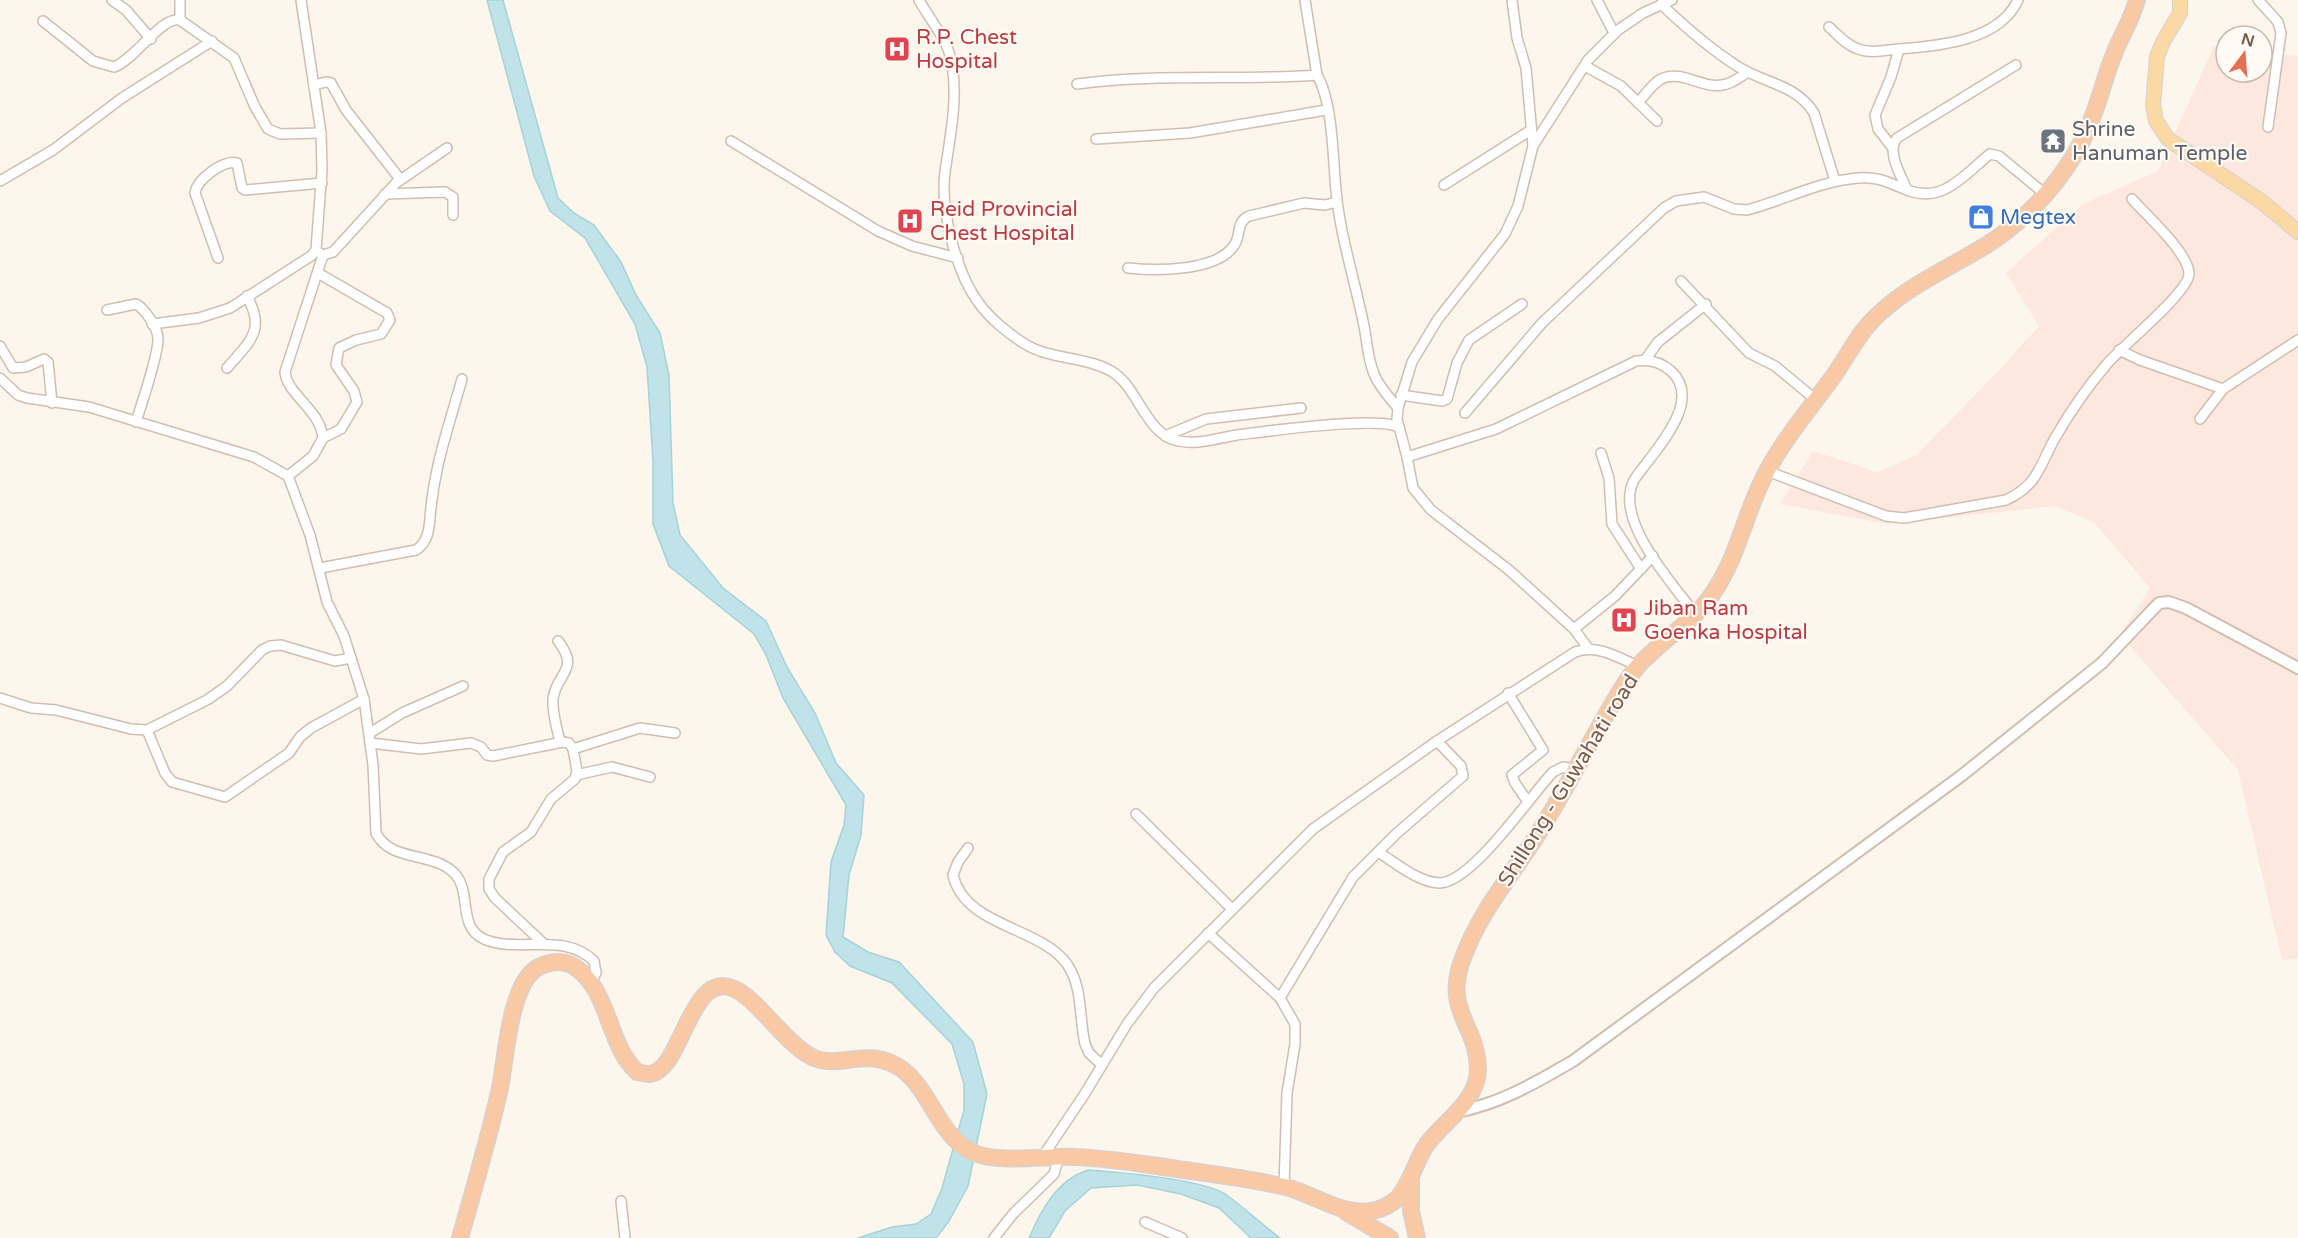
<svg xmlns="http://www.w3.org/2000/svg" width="2298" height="1238" viewBox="0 0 2298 1238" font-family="'Varela Round',sans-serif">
<rect width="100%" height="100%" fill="#fdf6ec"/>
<path fill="#fde8e0" d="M 2214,46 L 2226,47 L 2226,72 L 2262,72 L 2262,52 L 2298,56 L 2298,959 L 2282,960 L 2238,770 L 2120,635 L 2150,588 L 2095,523 L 2056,506 L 1887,524 L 1780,504 L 1813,451 L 1877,472 L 1917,455 L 2005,364 L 2039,326 L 2006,273 L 2083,204 L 2158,171 Z"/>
<g fill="#bfe3e8" stroke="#a5d3da" stroke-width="1.5">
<path d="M 487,0 L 503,0 L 558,198 L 574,213 L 594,225 L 621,262 L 636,295 L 660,333 L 669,375 L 673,503 L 680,535 L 723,588 L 766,621 L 787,667 L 815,713 L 836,763 L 864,795 L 861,835 L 849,875 L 843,937 L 868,952 L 899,962 L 973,1042 L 987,1094 L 968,1186 L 949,1221 L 936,1238 L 858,1238 L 892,1227 L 916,1224 L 931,1214 L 942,1188 L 964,1110 L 964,1084 L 952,1044 L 892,983 L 850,966 L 835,952 L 826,935 L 831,862 L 844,825 L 846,805 L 783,698 L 766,655 L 754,634 L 669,566 L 653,524 L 653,461 L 647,367 L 635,324 L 585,238 L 550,211 L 534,176 Z"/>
<path d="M 1088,1170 C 1117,1172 1202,1179 1225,1194 C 1244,1207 1261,1224 1280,1238 L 1251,1238 L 1219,1208 L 1181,1194 L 1137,1185 L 1091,1188 L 1065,1211 L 1049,1238 L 1029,1238 C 1041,1210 1057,1180 1088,1170 Z"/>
</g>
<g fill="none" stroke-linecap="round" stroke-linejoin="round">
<defs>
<g id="minor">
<path d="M 112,0 L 126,10 L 151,39"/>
<path d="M 919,0 C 931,22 948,39 952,64 C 958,100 950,137 945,172 C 940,209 956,272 978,302 C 989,318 1009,334 1025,344 C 1051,360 1084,356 1111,371 C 1139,387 1145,435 1179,441 C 1198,445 1218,438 1237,435 C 1269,431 1374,416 1399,427"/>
<path d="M 1305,0 L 1317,75 C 1333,102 1333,160 1336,191 C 1340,234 1354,278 1363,321 C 1367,338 1367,357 1374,374 C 1379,387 1389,397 1398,408"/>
<path d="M 1512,0 L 1517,38 L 1526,68 L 1533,146"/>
<path d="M 1597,0 L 1614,33"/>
<path d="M 1672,0 L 1643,13 L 1618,30 L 1588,60 L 1533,146 L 1518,206 L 1505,234 L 1438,319 L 1412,362 L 1398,408 L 1397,419 L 1407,457 L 1496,429 L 1636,361 C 1649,359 1661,362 1671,371 C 1705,402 1652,453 1634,480 C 1613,520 1673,584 1696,615"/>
<path d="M 2258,0 L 2278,22 L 2281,33 L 2268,127"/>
<path d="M 1661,4 C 1685,27 1709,48 1737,66 C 1763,83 1796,84 1814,113 L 1835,181"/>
<path d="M 180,20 L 180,0"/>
<path d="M 43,21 L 93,61 L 114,67 C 136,59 160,17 180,20 L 234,58 L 255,107 L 268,129 L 280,134 L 321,133"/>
<path d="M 1829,27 C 1838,35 1846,45 1858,49 C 1871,54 1886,50 1899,49 C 1939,46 1999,41 2018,0"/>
<path d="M 1585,66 L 1621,86 L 1657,121"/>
<path d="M 1077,84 C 1157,73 1237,81 1317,75"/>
<path d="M 314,85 L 326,82 L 331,83 L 346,110 L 400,179"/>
<path d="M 1638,103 C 1645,95 1652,84 1661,79 C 1682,69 1702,89 1722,85 C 1732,84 1740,77 1748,72"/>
<path d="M 1096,139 L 1190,133 L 1326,110"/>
<path d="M 731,141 L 878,231 L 912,246 L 958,258"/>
<path d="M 1892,147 L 1878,129 L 1875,115 L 1891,77 L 1899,49"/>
<path d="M 0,181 L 53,150 L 122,98 L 212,41"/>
<path d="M 1444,185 L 1531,130"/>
<path d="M 1907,190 C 1901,175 1886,152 1897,138 L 2016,65"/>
<path d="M 385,194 L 445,192 L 453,197 L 453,215"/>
<path d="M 318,252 L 323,255 L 333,252 L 396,183 L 447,148"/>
<path d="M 218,258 L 195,193 C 197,179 223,160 237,163 L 242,188 L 245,190 L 322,183"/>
<path d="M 1128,268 C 1155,271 1219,272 1235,244 C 1241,234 1236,222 1249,216 L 1304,203 L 1325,205 L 1337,202"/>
<path d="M 318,273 L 387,313 L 390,320 L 381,334 L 356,340 L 339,348 L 336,365 L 354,391 L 357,402 L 341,429 L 323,438"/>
<path d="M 1681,281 L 1749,353 L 1775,366 L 1816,400"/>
<path d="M 107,310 L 136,304 C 145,309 158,328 158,339 C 158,357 142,402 136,422"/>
<path d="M 152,324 L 199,318 L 230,308 L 311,256 L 316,250 L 322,170 L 321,133 L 301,0"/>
<path d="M 0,346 L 13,368 L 26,367 L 44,359 L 48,362 L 52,403"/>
<path d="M 2119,350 L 2140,360 L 2223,389"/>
<path d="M 1645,360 L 1658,342 L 1706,304"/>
<path d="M 227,368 C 250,341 266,331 247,296"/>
<path d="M 0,378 L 18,395 L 27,398 L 89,407 L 254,457 L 288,476 L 310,535 L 327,602 L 344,636 L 364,699 L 373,765 L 376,833 C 391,863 434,851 455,874 C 472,892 457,927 484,939 C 518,954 563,931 594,961 L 596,973 L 591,982"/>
<path d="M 1401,395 L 1442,401 L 1447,399 L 1457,363 L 1469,340 L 1522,304"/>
<path d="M 1465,413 L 1542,323 L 1664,208 L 1676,201 L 1704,197 L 1734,209 L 1747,210 C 1784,200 1820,181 1858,178 C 1878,176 1889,183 1907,190 C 1943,204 1964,175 1990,154 L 1999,156 L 2045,194"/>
<path d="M 2200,419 L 2223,389 L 2298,340"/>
<path d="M 1165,436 L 1206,419 L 1301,408"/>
<path d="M 1601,453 L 1609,478 L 1612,524 L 1641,569"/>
<path d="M 1407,457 L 1413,488 L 1431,510 L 1509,570 L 1574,629 L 1588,648"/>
<path d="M 1767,471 L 1886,516 L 1904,518 L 2006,500 C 2038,485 2039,467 2055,438 C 2070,412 2088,386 2107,364 C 2123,345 2188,293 2189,274 C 2189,253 2146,215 2132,199"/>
<path d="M 288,476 L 313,456 L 323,438 C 320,409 287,395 285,372 L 323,255"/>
<path d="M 320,568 L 416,550 C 427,543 429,531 430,518 C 434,466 448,429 462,379"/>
<path d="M 1574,629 L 1615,596 L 1653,556"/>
<path d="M 558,641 C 581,670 556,673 553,699 C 552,714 557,728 560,742"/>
<path d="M 1508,693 L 1543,750 L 1512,775 L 1515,783 L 1528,802"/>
<path d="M 0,698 L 31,708 L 56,710 L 131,729 L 147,730 L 207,700 L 227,686 L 262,650 L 270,646 L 281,645 L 335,661 L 351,658"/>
<path d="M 147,730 L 165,773 L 172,782 L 225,797 L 289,753 L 300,737 L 311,728 L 364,699"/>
<path d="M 370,733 L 402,713 L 463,686"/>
<path d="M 371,743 L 421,749 L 471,743 L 481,747 L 487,755 L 493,756 L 563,742 L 569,743 L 573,749 L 640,728 L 675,733"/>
<path d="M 576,775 L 612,767 L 650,777"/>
<path d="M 1136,814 L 1232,909"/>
<path d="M 968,848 L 958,862 L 953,875 C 965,927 1039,926 1067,964 C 1083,987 1079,1018 1085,1044 L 1089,1053 L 1102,1065"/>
<path d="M 1378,852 C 1396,863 1418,882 1439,883 C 1471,884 1531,795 1553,772 L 1563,767 L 1575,769"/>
<path d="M 1208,933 L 1280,998 L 1295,1024 L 1295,1044 L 1287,1093 L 1284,1187"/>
<path d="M 544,944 L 495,898 L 489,889 L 489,879 L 503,852 L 531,832 L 551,799 L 575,779 L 577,771 L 573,749"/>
<path d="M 1280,998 L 1353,877 L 1396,834 L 1463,776 L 1461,766 L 1437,741"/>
<path d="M 1043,1156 L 1084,1095 L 1127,1024 L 1154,988 L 1313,829 L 1437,741 L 1575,652 C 1597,644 1617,657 1638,666"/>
<path d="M 621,1201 L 625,1238"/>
<path d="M 1145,1222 L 1182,1238"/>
<path d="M 994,1238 L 1013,1214 L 1054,1174 L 1059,1156"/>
</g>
<path id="tertiary" d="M 1456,1112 C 1500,1104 1535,1083 1573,1061 L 1961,776 L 2102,663 L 2159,603 L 2169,602 L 2186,608 L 2298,668"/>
<path id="primary" d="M 2180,0 L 2180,13 L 2163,42 L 2157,57 L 2153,105 L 2156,121 L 2168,139 L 2262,202 L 2298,232"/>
<g id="trunk">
<path d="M 1411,1178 L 1411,1211 L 1417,1238"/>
<path d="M 1346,1212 L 1390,1238"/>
<path d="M 460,1238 C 474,1188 489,1138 500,1088 C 506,1057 509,998 530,974 C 541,962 561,958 575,967 C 610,991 607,1044 637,1072 C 647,1074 650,1076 659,1070 C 683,1053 694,973 732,988 C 756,996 784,1043 812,1057 C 841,1071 867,1044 903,1070 C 931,1092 938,1133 970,1151 C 996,1165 1045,1155 1075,1157 C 1103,1158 1130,1162 1158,1166 C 1200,1173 1244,1177 1286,1187 C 1316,1195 1344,1218 1376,1210 C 1384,1208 1391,1204 1397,1199 C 1410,1185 1415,1163 1425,1147 C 1442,1122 1476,1104 1478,1071 C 1479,1026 1442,1011 1463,958 C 1479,913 1511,876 1536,837 C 1564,793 1587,747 1613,703 C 1623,686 1633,669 1648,656 C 1671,633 1698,618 1715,590 C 1739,554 1746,509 1767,471 C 1786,436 1812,406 1835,374 C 1846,358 1855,340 1868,325 C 1900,289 1946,270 1985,246 C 2031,217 2071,172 2091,121 C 2100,99 2105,76 2114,54 C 2121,36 2132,19 2137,0"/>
</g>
</defs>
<use href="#minor" stroke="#d1beb0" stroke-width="12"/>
<use href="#tertiary" stroke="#d1beb0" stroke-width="14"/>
<use href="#primary" stroke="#dad1cd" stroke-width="16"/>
<use href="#trunk" stroke="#dad1cd" stroke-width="18"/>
<use href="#minor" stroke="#fff" stroke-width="9"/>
<use href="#tertiary" stroke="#fff" stroke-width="10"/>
<use href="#primary" stroke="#fbd9a5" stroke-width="14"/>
<use href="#trunk" stroke="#f9c8a4" stroke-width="15"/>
</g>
<defs>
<symbol id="hospital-square" viewBox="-11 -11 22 22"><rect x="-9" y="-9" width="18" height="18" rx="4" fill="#e0444e" stroke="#fffaf3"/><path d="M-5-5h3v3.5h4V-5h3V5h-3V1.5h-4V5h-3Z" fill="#fff"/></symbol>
<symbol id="temple-square" viewBox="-11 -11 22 22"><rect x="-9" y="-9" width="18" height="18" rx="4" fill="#6b7280" stroke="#fffaf3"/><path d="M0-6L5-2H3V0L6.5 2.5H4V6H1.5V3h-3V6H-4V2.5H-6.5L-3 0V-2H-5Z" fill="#fff"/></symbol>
<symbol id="shop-square" viewBox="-11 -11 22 22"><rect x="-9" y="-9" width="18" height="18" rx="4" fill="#3f7fe0" stroke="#fffaf3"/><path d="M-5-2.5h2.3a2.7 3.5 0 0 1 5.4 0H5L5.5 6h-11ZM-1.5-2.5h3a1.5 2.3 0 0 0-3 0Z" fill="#fff"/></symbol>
</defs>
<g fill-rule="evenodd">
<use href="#hospital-square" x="882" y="34" width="30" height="30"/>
<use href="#temple-square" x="2038" y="126" width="30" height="30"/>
<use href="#shop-square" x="1966" y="202" width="30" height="30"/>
<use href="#hospital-square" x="895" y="206" width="30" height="30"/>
<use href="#hospital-square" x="1609" y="605" width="30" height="30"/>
</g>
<g text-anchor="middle" stroke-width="4.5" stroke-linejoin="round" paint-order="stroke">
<g font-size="21" fill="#be3a42" stroke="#fffaf3" text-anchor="start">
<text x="916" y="44">R.P. Chest<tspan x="916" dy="24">Hospital</tspan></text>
<text x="930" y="216">Reid Provincial<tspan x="930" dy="24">Chest Hospital</tspan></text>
<text x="1644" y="615">Jiban Ram<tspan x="1644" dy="24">Goenka Hospital</tspan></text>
</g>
<g font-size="21" fill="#5b616d" stroke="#fffaf3" text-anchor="start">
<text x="2072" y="136">Shrine<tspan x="2072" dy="24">Hanuman Temple</tspan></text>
</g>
<g font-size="21" fill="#366cbe" stroke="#fffaf3" text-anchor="start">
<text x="2000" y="224">Megtex</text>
</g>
<g font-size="21" fill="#7a5c4d" stroke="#fffaf3">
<text transform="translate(1568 780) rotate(-58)" y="7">Shillong - Guwahati road</text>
</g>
</g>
<g transform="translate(2244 54) rotate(16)"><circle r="28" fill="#fffaf3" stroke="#cabbb1" stroke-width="1.5"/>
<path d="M0-4.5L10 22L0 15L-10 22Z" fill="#e76f51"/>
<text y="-9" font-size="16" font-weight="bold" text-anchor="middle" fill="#7a5c4d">N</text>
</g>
</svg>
